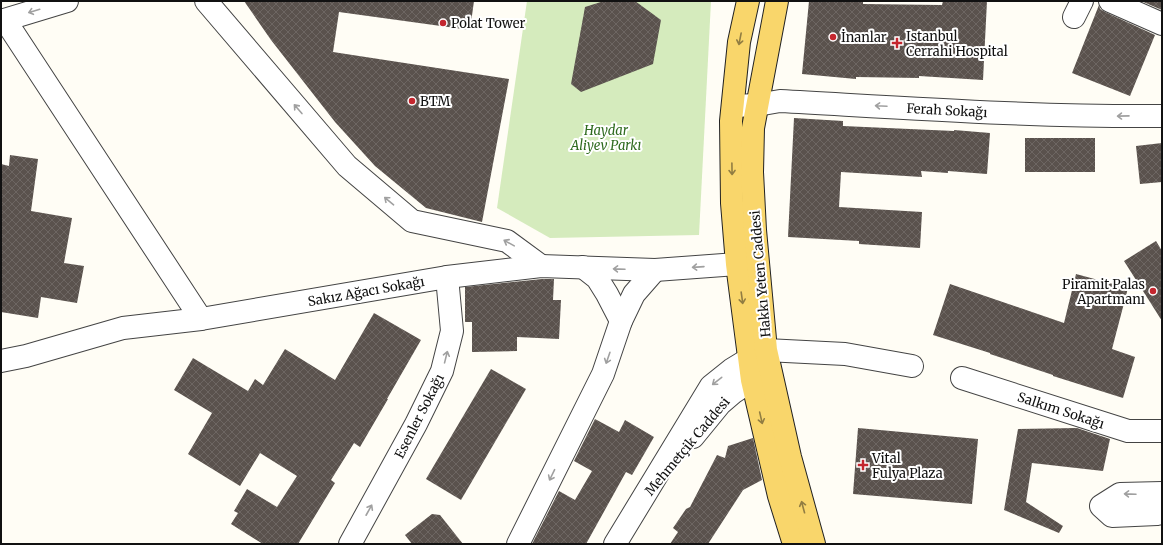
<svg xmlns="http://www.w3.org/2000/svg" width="1163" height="545" viewBox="0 0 1163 545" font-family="Merriweather,serif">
<defs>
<pattern id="building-cross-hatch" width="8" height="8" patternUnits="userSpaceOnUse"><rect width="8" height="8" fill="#5a524d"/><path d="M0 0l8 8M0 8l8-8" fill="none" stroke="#6d6662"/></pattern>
</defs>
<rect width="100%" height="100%" fill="#fffdf5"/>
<path fill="#d5ebbd" d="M 527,1 L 711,1 L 699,235 L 550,238 L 497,208 Z"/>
<g fill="url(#building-cross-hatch)">
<path d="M 244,1 L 474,1 L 470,30 L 339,12 L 333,52 L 509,79 L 482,222 L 426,208 L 375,166 L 335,122 L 271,40 Z"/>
<path d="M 604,1 L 635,1 L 661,20 L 653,64 L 581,92 L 571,84 L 585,7 Z"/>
<path d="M 809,1 L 863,1 L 863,4 L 942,5 L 943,1 L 987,1 L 983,80 L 919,76 L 919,78 L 856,77 L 856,79 L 802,74 Z"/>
<path d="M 1141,1 L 1162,1 L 1162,10 Z"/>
<path d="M 1099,5 L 1100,9 L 1105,12 L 1155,35 L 1130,96 L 1072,73 Z"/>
<path d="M 794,118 L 843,121 L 843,126 L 954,131 L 954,130 L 990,133 L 987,174 L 948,171 L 948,173 L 921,171 L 922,177 L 841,172 L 839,207 L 922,212 L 920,248 L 859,244 L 859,241 L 788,237 Z"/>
<rect x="1025" y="138" width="70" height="34"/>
<path d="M 1162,143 L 1162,182 L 1140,184 L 1136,146 Z"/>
<path d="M 10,155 L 38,159 L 31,211 L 72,218 L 64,263 L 84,266 L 77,303 L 41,297 L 38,318 L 1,312 L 1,164 L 9,166 Z"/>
<path d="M 1156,241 L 1162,251 L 1162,321 L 1124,261 Z"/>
<path d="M 1076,274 L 1128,288 L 1112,349 L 1135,357 L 1123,398 L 1053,376 L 1053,375 L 990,354 L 990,353 L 933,335 L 950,284 L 1064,323 Z"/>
<path d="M 542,279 L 554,279 L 553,300 L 561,300 L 559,339 L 517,337 L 517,351 L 472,352 L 472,322 L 465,322 L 465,287 Z"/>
<path d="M 374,313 L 421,340 L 387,399 L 388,399 L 360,447 L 354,443 L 331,480 L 335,483 L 298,544 L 263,544 L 231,524 L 238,513 L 234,511 L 247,489 L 277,507 L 297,476 L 260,453 L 240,486 L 188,454 L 212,413 L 174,390 L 193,358 L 248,391 L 255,379 L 263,385 L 285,349 L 335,380 Z"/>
<path d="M 491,369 L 526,389 L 461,500 L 426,479 Z"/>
<path d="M 595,419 L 619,432 L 625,420 L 654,437 L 632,475 L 626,472 L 586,544 L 532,544 L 559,491 L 575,500 L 592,471 L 574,461 Z"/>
<path d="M 858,428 L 978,439 L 972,504 L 853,494 Z"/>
<path d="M 1077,428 L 1110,439 L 1103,471 L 1032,463 L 1026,502 L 1063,526 L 1059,533 L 1004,510 L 1018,429 Z"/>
<path d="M 753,438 L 762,480 L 743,490 L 708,544 L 670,544 L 678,532 L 673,528 L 686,509 L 690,507 L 717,455 L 725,458 L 728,446 Z"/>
<path d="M 432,514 L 440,515 L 463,544 L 412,544 L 405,535 Z"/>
</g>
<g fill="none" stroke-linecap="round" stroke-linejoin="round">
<defs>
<g id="minor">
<path d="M 206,1 L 347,166 L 412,221 L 507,241 L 541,266"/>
<path d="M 1110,1 L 1162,24"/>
<path d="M 1074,17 L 1082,1"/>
<path d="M 5,20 L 201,319"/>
<path d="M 1,21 L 67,1"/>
<path d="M 733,106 L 757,105 L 780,101 C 908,108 1035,117 1162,116"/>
<path d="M 583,267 L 597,278 L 607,294 L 621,321"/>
<path d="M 766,350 L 845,354 L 912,366"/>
<path d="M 1,361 L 26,356 L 123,328 L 201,319 L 447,277 L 541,266 L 655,270 L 737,264"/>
<path d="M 962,378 L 1128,431 L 1162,431"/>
<path d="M 693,437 L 720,404 L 734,392 L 752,380"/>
<path d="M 1162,493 L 1120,494 L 1101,506 L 1112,516 L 1157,514 L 1162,513"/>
<path d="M 350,544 L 416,424 L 442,371 L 452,331 L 447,277"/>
<path d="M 518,544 L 603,374 L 621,321 L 634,294 L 655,270"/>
<path d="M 615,544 L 711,386 L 731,370 L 749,359"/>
</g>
<g id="major">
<path d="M 748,1 L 739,42 L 731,121 L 732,203 L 737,264 L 752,380 L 779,496 L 794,544"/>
<path d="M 777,1 L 753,128 L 752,172 L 755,230 L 766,350 L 790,457 L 814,544"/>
</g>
</defs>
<use href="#minor" stroke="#444" stroke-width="24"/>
<use href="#major" stroke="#222" stroke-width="24"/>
<use href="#minor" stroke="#fff" stroke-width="22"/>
<use href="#major" stroke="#f9d66b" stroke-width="22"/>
</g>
<defs><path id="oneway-shaft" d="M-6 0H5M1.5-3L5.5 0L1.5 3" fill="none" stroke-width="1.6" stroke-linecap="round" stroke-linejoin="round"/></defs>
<g stroke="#a0a0a0">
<use href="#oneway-shaft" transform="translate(34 11) rotate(163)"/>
<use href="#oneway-shaft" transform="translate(881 106) rotate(-177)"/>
<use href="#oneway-shaft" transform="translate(298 109) rotate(-131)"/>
<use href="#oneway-shaft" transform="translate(1123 116) rotate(179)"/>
<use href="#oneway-shaft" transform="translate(389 201) rotate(-140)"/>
<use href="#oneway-shaft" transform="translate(509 243) rotate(-151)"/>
<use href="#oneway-shaft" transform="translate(698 267) rotate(176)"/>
<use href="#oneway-shaft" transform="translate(619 269) rotate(-178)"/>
<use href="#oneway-shaft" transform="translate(446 357) rotate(-76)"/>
<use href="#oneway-shaft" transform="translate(608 358) rotate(109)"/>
<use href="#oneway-shaft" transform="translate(717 381) rotate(142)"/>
<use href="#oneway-shaft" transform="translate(552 475) rotate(116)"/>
<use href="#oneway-shaft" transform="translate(1130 494) rotate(-178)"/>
<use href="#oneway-shaft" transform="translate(369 510) rotate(-61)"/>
</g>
<g stroke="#917d42">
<use href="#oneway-shaft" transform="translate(740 39) rotate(101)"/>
<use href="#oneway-shaft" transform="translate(732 169) rotate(89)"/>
<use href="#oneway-shaft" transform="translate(742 298) rotate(82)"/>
<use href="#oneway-shaft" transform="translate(761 418) rotate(77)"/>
<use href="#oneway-shaft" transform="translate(803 507) rotate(-105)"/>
</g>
<g fill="#c4262e" stroke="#fff" stroke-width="1.5">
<circle cx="443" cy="23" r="4"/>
<circle cx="833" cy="37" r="4"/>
<path d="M895 37h4v4h4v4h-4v4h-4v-4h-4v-4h4z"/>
<circle cx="412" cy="101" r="4"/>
<circle cx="1153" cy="291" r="4"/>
<path d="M861 459h4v4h4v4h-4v4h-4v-4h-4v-4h4z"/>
</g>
<g text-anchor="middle" stroke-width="4" stroke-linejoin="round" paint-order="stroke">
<g font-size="13" fill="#111" stroke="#fff" text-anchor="start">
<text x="451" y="28">Polat Tower</text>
<text x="906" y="41">Istanbul<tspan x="906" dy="15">Cerrahi Hospital</tspan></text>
<text x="841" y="42">İnanlar</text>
<text x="420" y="106">BTM</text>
<text x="1145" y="289" text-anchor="end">Piramit Palas<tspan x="1145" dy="15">Apartmanı</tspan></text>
<text x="872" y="463">Vital<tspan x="872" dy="15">Fulya Plaza</tspan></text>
</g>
<g font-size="13" fill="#111" stroke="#fff">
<text transform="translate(947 110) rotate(3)" y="5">Ferah Sokağı</text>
<text transform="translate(760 274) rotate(-95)" y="5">Hakkı Yeten Caddesi</text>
<text transform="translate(366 291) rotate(-10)" y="5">Sakız Ağacı Sokağı</text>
<text transform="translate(1061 410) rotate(18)" y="5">Salkım Sokağı</text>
<text transform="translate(419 416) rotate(-63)" y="5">Esenler Sokağı</text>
<text transform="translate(687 446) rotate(-50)" y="5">Mehmetçik Caddesi</text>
</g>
<g font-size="13" font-style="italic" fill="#2f6b1f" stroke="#fff">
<text x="606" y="135">Haydar<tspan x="606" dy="15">Aliyev Parkı</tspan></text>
</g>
</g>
<rect width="1163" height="545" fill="none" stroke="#111111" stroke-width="4"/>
</svg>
